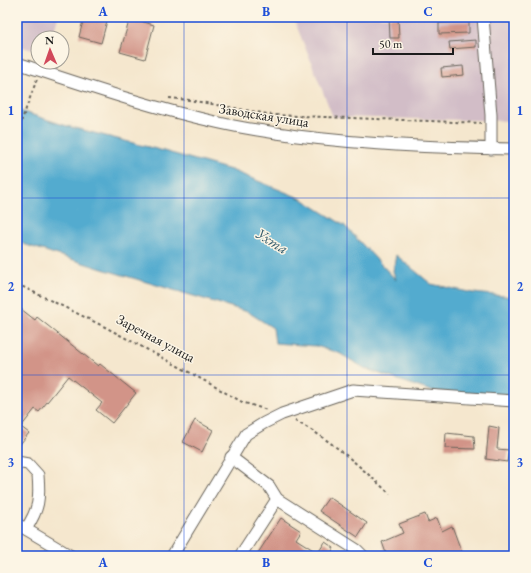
<svg xmlns="http://www.w3.org/2000/svg" width="531" height="573" viewBox="0 0 531 573" font-family="'EB Garamond',serif">
<rect width="100%" height="100%" fill="#fcf5e5"/>
<filter id="ink" filterUnits="userSpaceOnUse"><feTurbulence type="fractalNoise" baseFrequency=".025" numOctaves="2"/><feDisplacementMap in="SourceGraphic" scale="8" xChannelSelector="R" yChannelSelector="G"/><feConvolveMatrix kernelMatrix="1 2 1 2 8 2 1 2 1" color-interpolation-filters="sRGB"/></filter>
<filter id="wash" filterUnits="userSpaceOnUse"><feTurbulence type="fractalNoise" baseFrequency=".012" numOctaves="4" result="noise"/><feDisplacementMap in="SourceGraphic" scale="16" xChannelSelector="R" yChannelSelector="G"/><feGaussianBlur stdDeviation="0.9" result="paint"/><feColorMatrix in="noise" values="0 0 0 0 0 0 0 0 0 0 0 0 0 0 0 0 0 1.4 0 .05"/><feComposite in="paint" operator="in"/></filter>
<g filter="url(#wash)">
<rect width="100%" height="100%" fill="#f5e7ce"/>
<g fill="#d2bdc7">
<path d="M 17,17 L 58,17 L 52,38 L 38,38 L 38,52 L 17,45 Z"/>
<path d="M 293,17 L 514,17 L 514,121 L 333,117 Z"/>
</g>
<path fill="#52abcf" stroke="#376476" d="M 17,110 L 67,126 L 160,150 L 231,170 L 302,199 L 345,226 L 396,280 L 393,271 L 396,255 L 431,284 L 473,293 L 514,297 L 514,399 L 431,391 L 366,369 L 339,353 L 316,346 L 275,343 L 273,328 L 248,312 L 99,268 L 17,242 Z"/>
<g id="blocks">
<g fill="#d29488">
<path d="M 84,17 L 108,17 L 101,43 L 79,37 Z"/>
<path d="M 389,17 L 398,17 L 399,38 L 390,38 Z"/>
<path d="M 130,18 L 154,25 L 145,59 L 120,52 Z"/>
<path d="M 469,22 L 469,33 L 439,34 L 439,23 Z"/>
<path d="M 476,40 L 476,47 L 450,49 L 449,42 Z"/>
<path d="M 463,66 L 464,75 L 442,77 L 441,68 Z"/>
<path d="M 21,309 L 35,320 L 37,317 L 98,366 L 100,364 L 136,393 L 112,423 L 96,410 L 102,403 L 68,376 L 39,412 L 35,409 L 21,427 L 29,433 L 17,448 L 17,315 Z"/>
<path d="M 195,420 L 213,430 L 202,452 L 183,442 Z"/>
<path d="M 489,426 L 499,428 L 497,449 L 509,450 L 507,462 L 486,459 Z"/>
<path d="M 446,433 L 474,436 L 475,449 L 445,448 Z"/>
<path d="M 329,497 L 367,523 L 358,537 L 319,511 Z"/>
<path d="M 425,514 L 428,522 L 437,518 L 442,531 L 452,526 L 463,556 L 387,556 L 382,542 L 403,533 L 399,524 Z"/>
<path d="M 281,518 L 301,531 L 296,539 L 318,553 L 325,542 L 334,548 L 329,556 L 256,556 Z"/>
</g>
</g>
</g>
<g filter="url(#ink)">
<use href="#blocks" fill-opacity="0" stroke="#68635a" stroke-width="1"/>
<g fill="none" stroke-linecap="round" stroke-linejoin="round">
<defs>
<g id="minor">
<path d="M 483,17 L 491,115 L 491,149"/>
<path d="M 17,63 C 84,85 151,108 220,123 C 245,129 271,132 297,136 C 369,145 441,148 514,149"/>
<path d="M 231,457 L 269,486 L 277,499 L 357,550 L 363,556"/>
<path d="M 17,462 L 28,464 L 38,475 C 40,499 39,509 26,529"/>
<path d="M 17,524 L 71,556"/>
<path d="M 172,556 L 246,434 L 264,423 L 282,414 L 353,390 L 514,401"/>
<path d="M 240,556 L 277,499"/>
</g>
</defs>
<use href="#minor" stroke="#68635a" stroke-width="13"/>
<g stroke="#68635a" stroke-width="2" stroke-dasharray="3 3" stroke-linecap="butt">
<path d="M 169,98 L 189,100 L 273,115 L 481,123"/>
<path d="M 17,133 L 37,79"/>
<path d="M 17,284 L 105,327 L 189,372 L 242,402 L 267,410"/>
<path d="M 295,421 C 331,439 360,467 390,494"/>
</g>
<use href="#minor" stroke="#fff" stroke-width="11"/>
</g>
</g>
<path fill="none" stroke="#1d4ed8" stroke-width="1" stroke-opacity="0.55" d="M 184,17 L 184,556M 347,17 L 347,556M 17,198 L 514,198M 17,375 L 514,375"/>
<g text-anchor="middle" stroke-width="3" stroke-linejoin="round" paint-order="stroke">
<g font-size="14" fill="#1c1c1c" stroke="#fcf5e5">
<text transform="translate(264 115) rotate(9)" y="5">Заводская улица</text>
<text transform="translate(156 338) rotate(28)" y="5">Заречная улица</text>
</g>
<g font-size="15" font-style="italic" fill="#345c6d" stroke="#fcf5e5">
<text transform="translate(272 241) rotate(32)" y="5">Ухта</text>
</g>
</g>
<rect width="531" height="573" fill="none" stroke="#fcf5e5" stroke-width="44"/>
<g transform="translate(50 50) rotate(358)"><circle r="19" fill="#fcf5e5" stroke="#a29e95"/>
<path d="M0-3L7 15L0 10L-7 15Z" fill="#d1495b"/>
<text y="-6" font-size="11" font-weight="bold" text-anchor="middle" fill="#1c1c1c">N</text>
</g>
<path d="M373 48v6h80v-6" fill="none" stroke="#1c1c1c" stroke-width="2"/>
<text x="379" y="48" font-size="12" fill="#1c1c1c" stroke="#fcf5e5" stroke-width="3" paint-order="stroke">50 m</text>
<rect x="22" y="22" width="487" height="529" fill="none" stroke="#1d4ed8" stroke-width="1.5"/>
<g font-size="13" text-anchor="middle" font-weight="bold" fill="#1d4ed8">
<text x="103" y="16">A</text>
<text x="266" y="16">B</text>
<text x="428" y="16">C</text>
<text x="11" y="115">1</text>
<text x="520" y="115">1</text>
<text x="11" y="291">2</text>
<text x="520" y="291">2</text>
<text x="11" y="467">3</text>
<text x="520" y="467">3</text>
<text x="103" y="567">A</text>
<text x="266" y="567">B</text>
<text x="428" y="567">C</text>
</g>
</svg>
